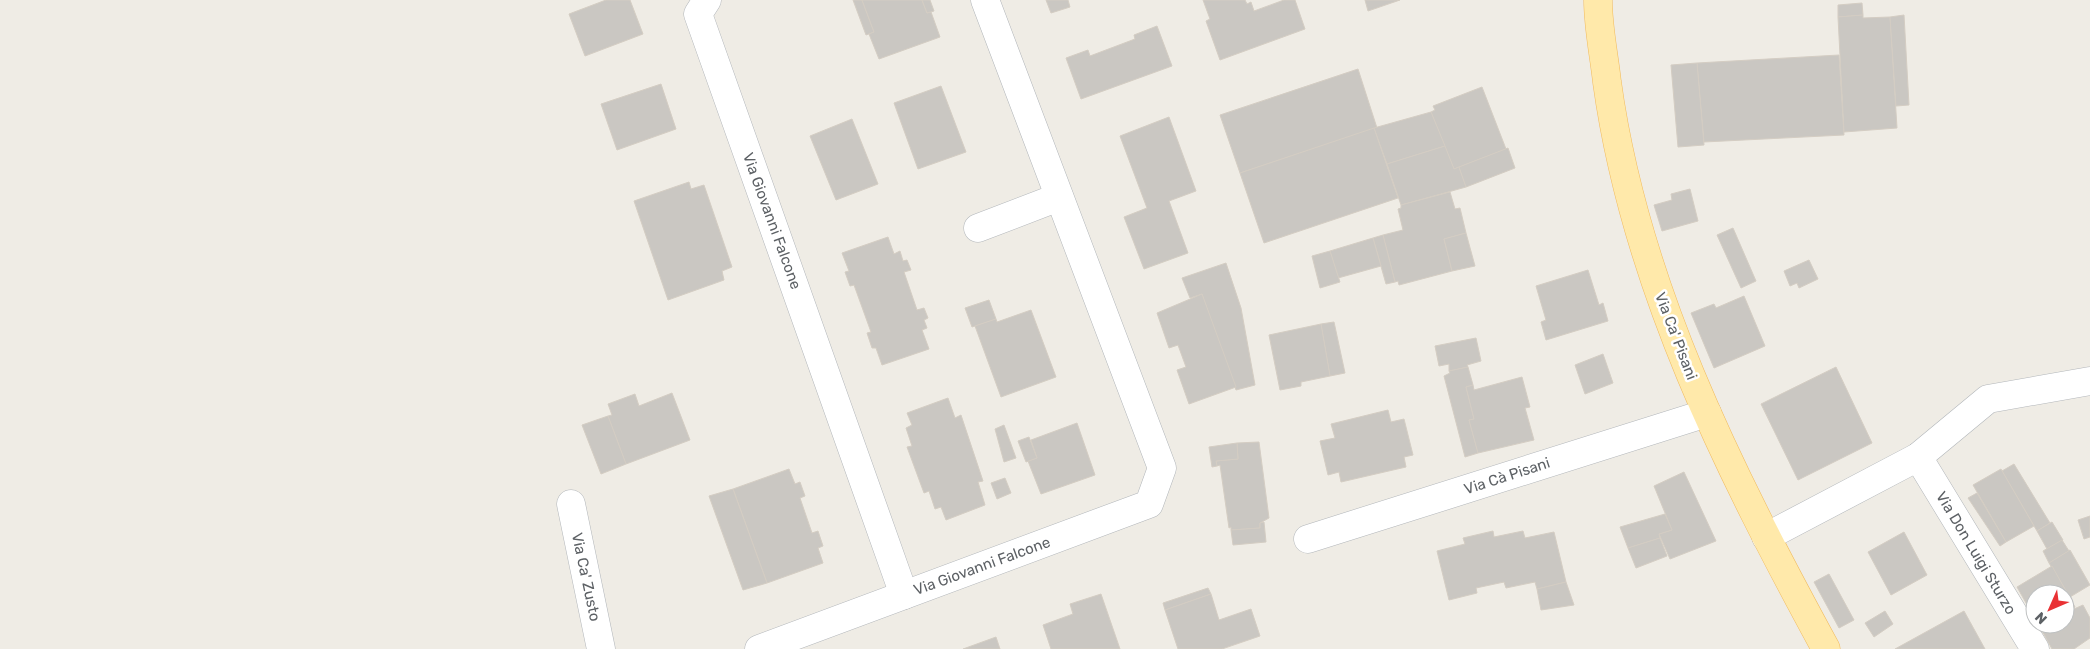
<svg xmlns="http://www.w3.org/2000/svg" width="2090" height="649" font-family="Rubik,sans-serif">
<rect width="100%" height="100%" fill="#efece5"/>
<g fill="#cac7c2" stroke="#d4cdc3">
<polygon points="606,0 630,0 643,34 585,56 569,14"/>
<polygon points="853,0 862,0 874,32 866,35"/>
<polygon points="862,0 922,0 927,13 931,12 940,37 879,59 869,34 874,32"/>
<polygon points="922,0 930,0 934,11 927,13"/>
<polygon points="1046,0 1068,0 1070,7 1051,13"/>
<polygon points="1203,0 1245,0 1247,4 1251,2 1254,11 1284,0 1295,0 1305,29 1220,60 1206,21 1210,19"/>
<polygon points="1365,0 1400,0 1368,11"/>
<polygon points="1862,3 1863,15 1838,17 1838,5"/>
<polygon points="1863,15 1863,18 1890,17 1897,128 1844,132 1838,17"/>
<polygon points="1904,15 1909,105 1896,106 1890,17"/>
<polygon points="1157,26 1172,66 1081,99 1066,58 1088,50 1090,56 1135,39 1134,35"/>
<polygon points="1839,55 1844,135 1704,142 1697,63"/>
<polygon points="1697,63 1704,145 1678,147 1671,65"/>
<polygon points="1358,69 1377,128 1240,173 1220,115"/>
<polygon points="661,84 676,129 617,150 601,104"/>
<polygon points="941,86 966,152 918,169 894,103"/>
<polygon points="1482,87 1506,149 1454,169 1431,112 1435,110 1433,106"/>
<polygon points="1431,112 1445,146 1387,164 1374,128"/>
<polygon points="1169,117 1196,191 1169,201 1188,253 1144,269 1124,217 1147,208 1120,136"/>
<polygon points="852,119 878,184 836,200 810,136"/>
<polygon points="1374,128 1398,198 1264,243 1240,173"/>
<polygon points="1445,146 1454,169 1459,167 1466,187 1401,205 1387,164"/>
<polygon points="1508,148 1515,168 1466,187 1459,167"/>
<polygon points="689,182 691,189 704,185 732,267 722,271 724,280 668,300 634,201"/>
<polygon points="1690,189 1698,221 1662,231 1654,205 1672,200 1671,194"/>
<polygon points="1450,192 1455,209 1460,208 1466,233 1444,239 1452,271 1399,285 1398,281 1395,282 1383,235 1403,230 1398,209 1401,208 1401,205"/>
<polygon points="1733,228 1756,281 1741,288 1717,235"/>
<polygon points="1466,233 1475,266 1452,271 1444,239"/>
<polygon points="1383,235 1395,282 1386,284 1373,238"/>
<polygon points="888,237 894,254 900,251 903,261 907,260 911,270 904,272 917,310 924,308 928,318 924,320 927,328 922,330 929,349 882,365 876,348 872,348 867,333 871,332 854,285 850,286 845,272 849,271 842,253"/>
<polygon points="1373,238 1381,266 1338,278 1330,251"/>
<polygon points="1330,251 1340,282 1320,288 1312,256"/>
<polygon points="1809,260 1818,279 1799,288 1797,283 1790,286 1784,271"/>
<polygon points="1226,263 1241,308 1255,385 1236,390 1202,294 1190,298 1182,278"/>
<polygon points="1588,270 1599,305 1603,303 1608,321 1546,340 1541,322 1546,320 1536,286"/>
<polygon points="1202,294 1236,387 1189,404 1177,370 1186,367 1178,345 1169,348 1157,313"/>
<polygon points="1744,296 1765,346 1714,368 1691,313 1714,304 1716,308"/>
<polygon points="989,300 996,319 972,327 965,308"/>
<polygon points="1031,310 1056,377 1001,397 975,326 996,319 997,322"/>
<polygon points="1334,322 1345,373 1330,376 1321,324"/>
<polygon points="1321,324 1330,376 1301,382 1301,386 1280,390 1269,335"/>
<polygon points="1476,338 1481,361 1467,365 1468,367 1449,371 1449,364 1439,366 1435,346"/>
<polygon points="1603,354 1613,383 1585,394 1575,365"/>
<polygon points="1468,367 1473,385 1466,387 1474,419 1469,420 1478,453 1465,457 1444,376 1450,373 1449,371"/>
<polygon points="1836,367 1872,443 1798,480 1761,404"/>
<polygon points="1522,377 1530,407 1525,408 1534,440 1478,453 1469,420 1474,419 1466,387 1473,385 1474,390"/>
<polygon points="672,393 690,440 626,464 608,416 612,415 608,404 635,394 639,406"/>
<polygon points="948,398 955,418 961,415 983,481 978,482 985,505 946,520 941,507 935,509 929,491 924,493 907,447 912,446 906,428 912,425 907,413"/>
<polygon points="1388,410 1391,422 1404,419 1413,455 1404,457 1406,467 1341,482 1339,472 1328,475 1320,441 1335,438 1331,424"/>
<polygon points="608,416 626,464 601,474 582,425"/>
<polygon points="1077,423 1095,475 1041,494 1028,461 1037,458 1031,440"/>
<polygon points="1004,425 1016,458 1004,462 995,429"/>
<polygon points="1029,437 1037,458 1026,462 1018,441"/>
<polygon points="1259,442 1269,518 1260,523 1260,528 1231,530 1231,527 1229,528 1220,465 1217,466 1216,461 1238,459 1237,443"/>
<polygon points="1237,443 1238,459 1216,461 1217,466 1212,467 1209,447"/>
<polygon points="2014,464 2050,523 2037,531 2002,471"/>
<polygon points="789,469 795,484 800,482 805,496 800,498 812,533 818,531 823,546 818,548 823,563 767,583 733,489"/>
<polygon points="2001,469 2034,526 2006,542 1973,485"/>
<polygon points="1684,472 1716,541 1670,559 1659,534 1672,530 1654,486"/>
<polygon points="1005,478 1011,493 997,499 991,483"/>
<polygon points="733,489 767,583 743,590 709,496"/>
<polygon points="1977,493 2006,542 2000,546 1968,498"/>
<polygon points="1665,514 1672,530 1659,534 1660,538 1628,548 1620,527"/>
<polygon points="2090,516 2090,537 2084,539 2078,520"/>
<polygon points="1264,522 1266,542 1233,545 1231,530 1260,528 1260,523"/>
<polygon points="2052,522 2063,540 2047,549 2037,531"/>
<polygon points="1493,531 1494,537 1523,531 1525,538 1554,532 1566,582 1537,589 1535,582 1506,588 1504,582 1476,588 1477,593 1449,600 1437,551 1465,544 1463,538"/>
<polygon points="1904,532 1927,575 1891,595 1868,552"/>
<polygon points="1660,538 1667,556 1636,568 1628,548"/>
<polygon points="2062,540 2069,551 2049,563 2043,551"/>
<polygon points="2070,550 2090,585 2070,597 2049,563"/>
<polygon points="2052,566 2075,607 2065,613 2065,594 2035,594 2035,619 2017,587"/>
<polygon points="1829,574 1854,620 1839,628 1814,582"/>
<polygon points="1566,582 1574,605 1541,610 1537,589"/>
<polygon points="1208,588 1211,594 1165,610 1163,603"/>
<polygon points="1101,594 1120,649 1051,649 1043,625 1073,614 1070,604"/>
<polygon points="1211,594 1219,620 1251,609 1260,636 1222,649 1178,649 1165,610"/>
<polygon points="2083,605 2090,618 2090,638 2074,649 2052,649 2040,627 2045,624 2065,624 2065,613"/>
<polygon points="1885,611 1893,624 1874,637 1865,623"/>
<polygon points="1964,611 1985,649 1895,649"/>
<polygon points="996,637 1000,649 963,649"/>
</g>
<g fill="none" stroke-linecap="round" stroke-linejoin="round">
<defs>
<g id="minor">
<polyline points="707,0 698,14 904,595"/>
<polyline points="978,228 1059,197"/>
<polyline points="1918,457 2035,649"/>
<polyline points="571,504 601,649"/>
<polyline points="1766,537 1918,457 1988,399 2090,381"/>
<polyline points="1308,539 1707,413"/>
<polyline points="759,649 1149,504 1162,468 985,0"/>
</g>
<path id="major" d="M1598,0c0,27 6,55 9,82 28,203 122,389 219,567"/>
</defs>
<use href="#minor" stroke="#b2b6ba" stroke-width="29"/>
<use href="#major" stroke="#f1ba5c" stroke-width="29"/>
<use href="#minor" stroke="#fff" stroke-width="28"/>
<use href="#major" stroke="#ffe9aa" stroke-width="28"/>
</g>
<g text-anchor="middle" stroke-width="5" stroke-linejoin="round" paint-order="stroke">
<g font-size="15" fill="#5d6165" stroke="#fff">
<text transform="translate(772 221) rotate(70)" y="5">Via Giovanni Falcone</text>
<text transform="translate(1676 336) rotate(69)" y="5">Via Ca' Pisani</text>
<text transform="translate(1507 476) rotate(-18)" y="5">Via Cà Pisani</text>
<text transform="translate(1976 553) rotate(59)" y="5">Via Don Luigi Sturzo</text>
<text transform="translate(982 566) rotate(-20)" y="5">Via Giovanni Falcone</text>
<text transform="translate(586 577) rotate(78)" y="5">Via Ca' Zusto</text>
</g>
</g>
<g transform="translate(2050 609) rotate(225)"><circle r="24" fill="#ffffff" stroke="#bec0c1"/>
<path d="M0-4L9 19L0 12L-9 19Z" fill="#e93134"/>
<text y="-8" font-size="14" font-weight="bold" text-anchor="middle" fill="#5d6165">N</text>
</g>
</svg>
